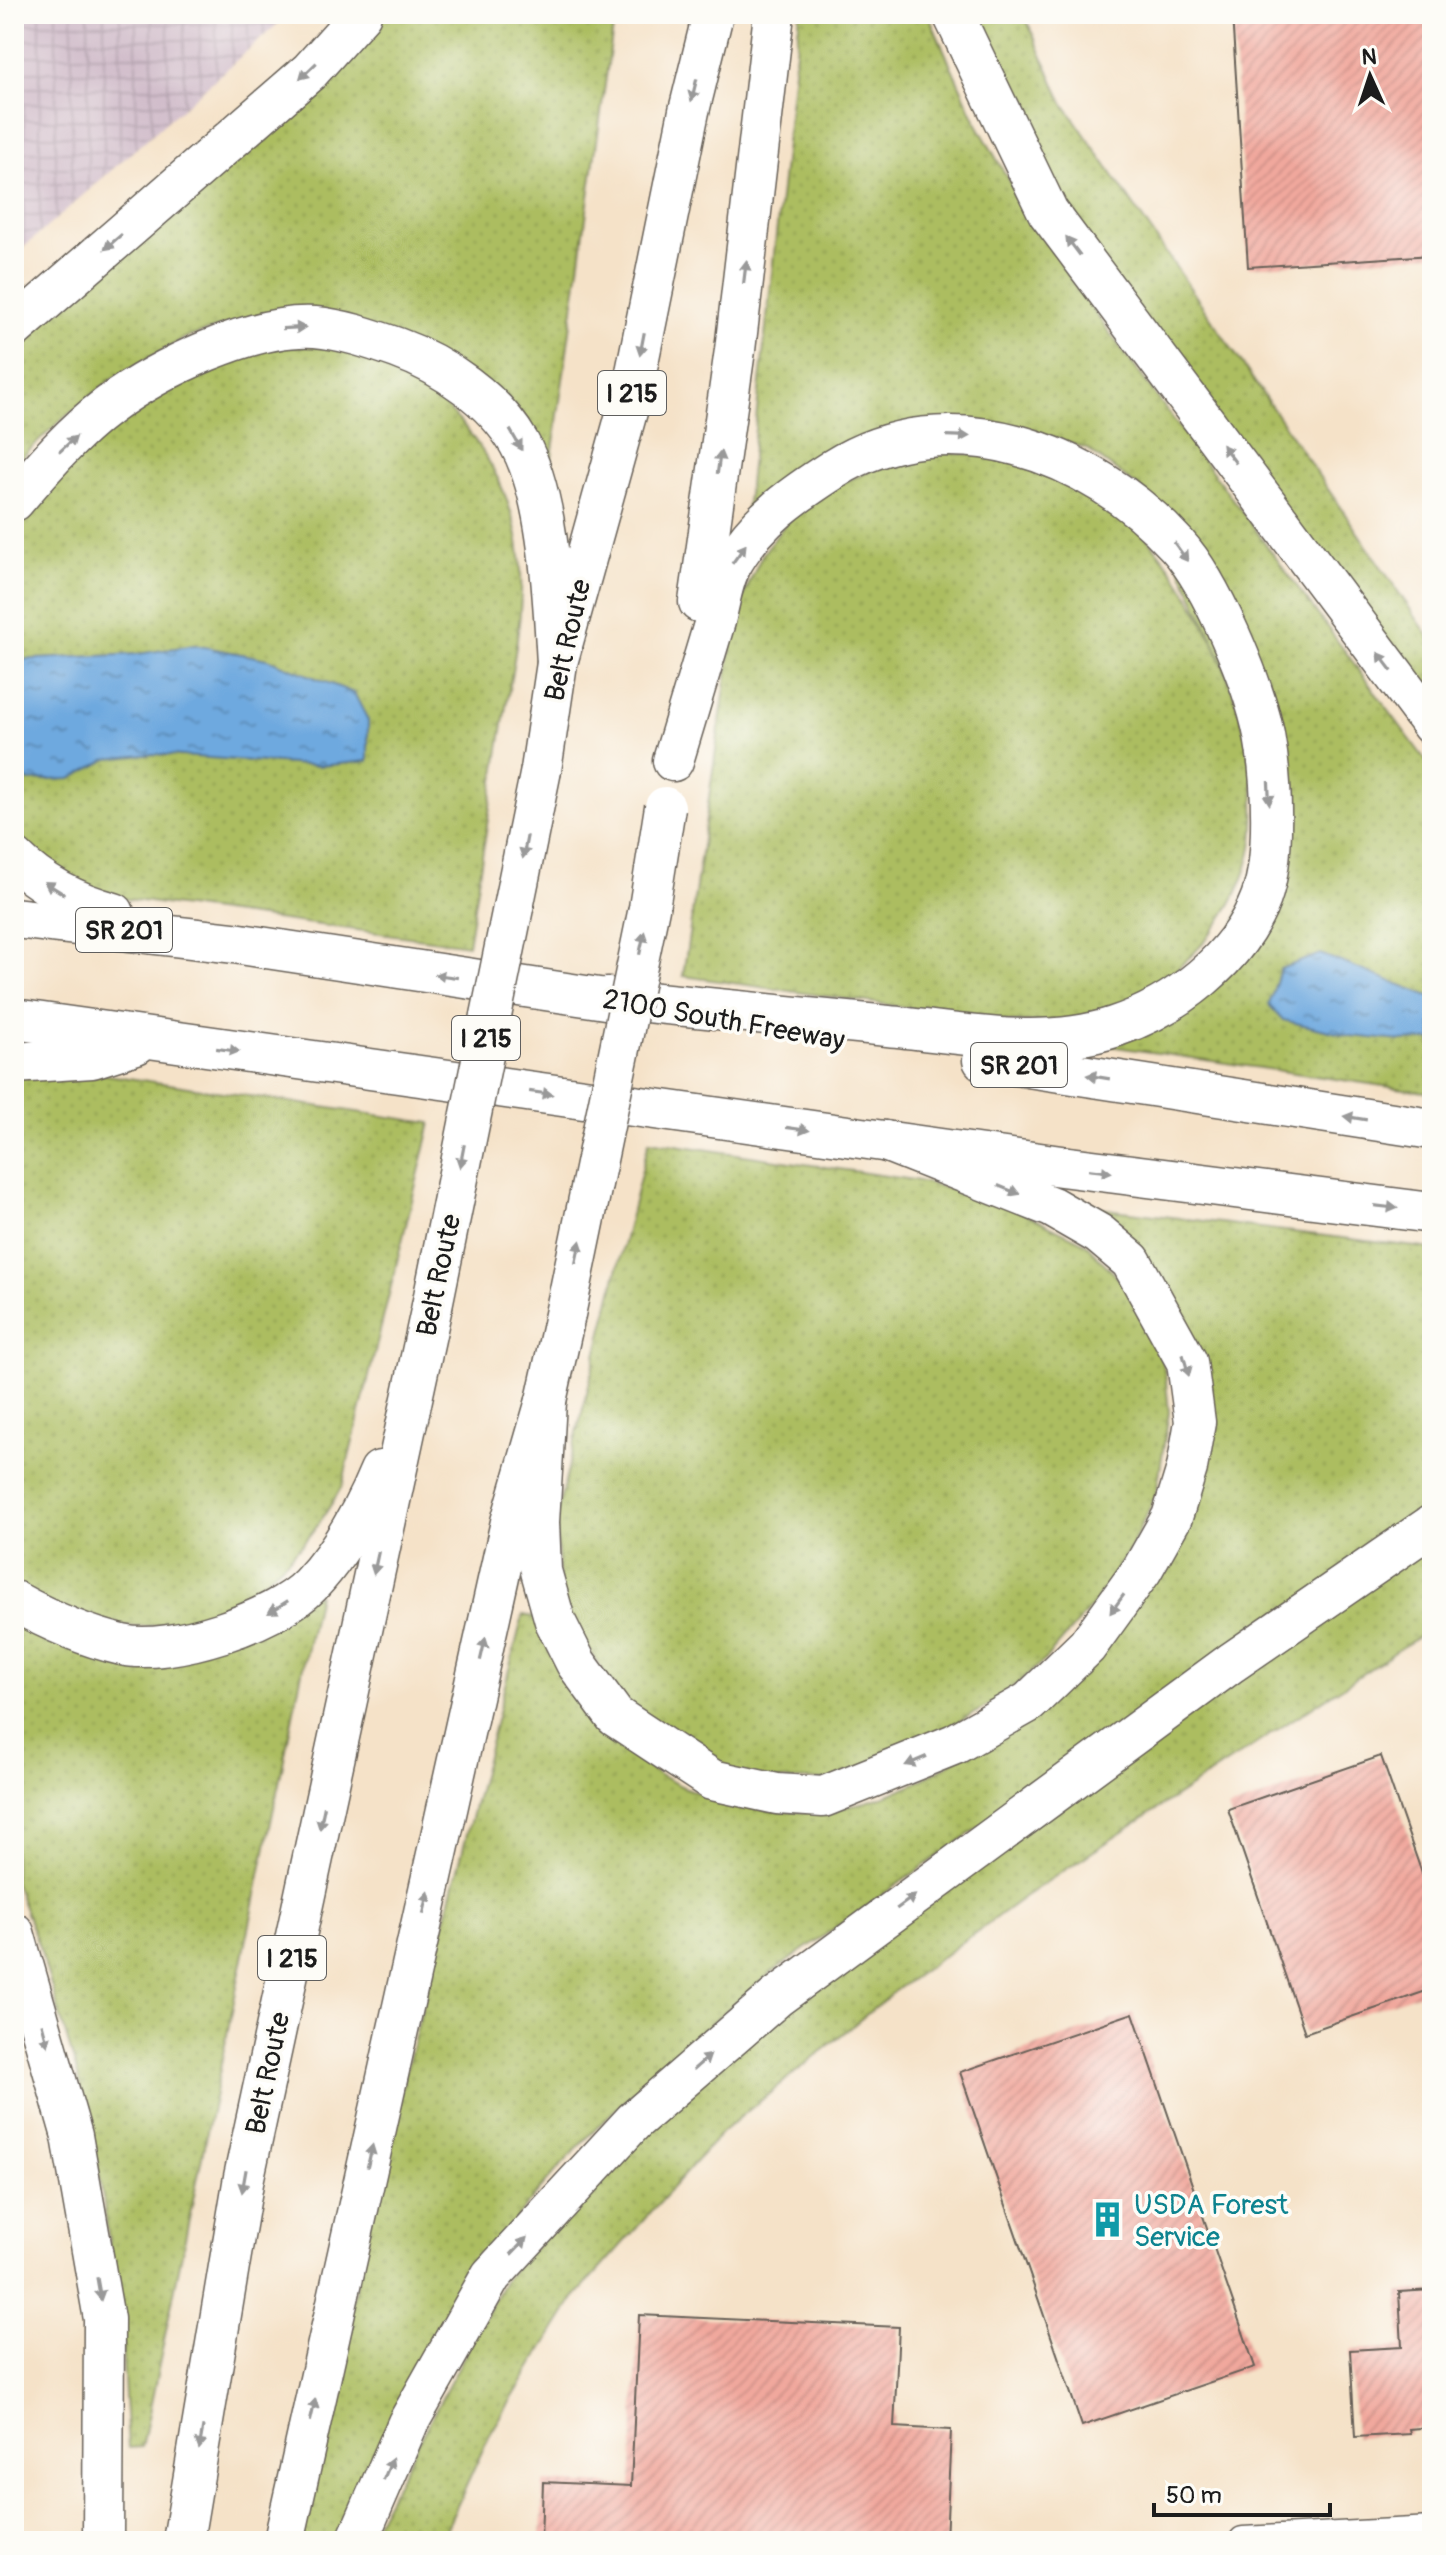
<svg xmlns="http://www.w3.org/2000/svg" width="1446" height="2555" font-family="Pangolin,sans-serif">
<defs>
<pattern id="industrial-grid" width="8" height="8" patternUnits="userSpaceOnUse" patternTransform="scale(2)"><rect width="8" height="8" fill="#d1bdcb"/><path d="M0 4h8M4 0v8" fill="none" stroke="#b3a2ae"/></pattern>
<pattern id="grass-dots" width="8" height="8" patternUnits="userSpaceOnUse" patternTransform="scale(2)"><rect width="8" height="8" fill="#acbd60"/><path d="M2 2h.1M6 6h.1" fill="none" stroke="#93a253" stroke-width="1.8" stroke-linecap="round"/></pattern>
<pattern id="water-ripples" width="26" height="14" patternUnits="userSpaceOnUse" patternTransform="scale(2)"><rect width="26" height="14" fill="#6ea9df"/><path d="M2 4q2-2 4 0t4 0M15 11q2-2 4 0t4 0" fill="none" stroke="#5a89b4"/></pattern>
<pattern id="building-hatch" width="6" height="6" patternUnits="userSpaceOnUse" patternTransform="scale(2)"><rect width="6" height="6" fill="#f1a89d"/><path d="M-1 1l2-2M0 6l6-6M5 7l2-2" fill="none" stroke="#ce9087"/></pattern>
</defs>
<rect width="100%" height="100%" fill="#fdfcf7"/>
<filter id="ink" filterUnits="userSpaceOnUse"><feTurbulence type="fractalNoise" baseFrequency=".0125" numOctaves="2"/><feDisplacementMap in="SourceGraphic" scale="16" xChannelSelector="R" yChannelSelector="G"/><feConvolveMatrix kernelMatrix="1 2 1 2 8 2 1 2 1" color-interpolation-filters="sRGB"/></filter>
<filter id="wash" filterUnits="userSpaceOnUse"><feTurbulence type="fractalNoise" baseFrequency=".006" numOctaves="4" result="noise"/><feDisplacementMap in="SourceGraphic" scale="32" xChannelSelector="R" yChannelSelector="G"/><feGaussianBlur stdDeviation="1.8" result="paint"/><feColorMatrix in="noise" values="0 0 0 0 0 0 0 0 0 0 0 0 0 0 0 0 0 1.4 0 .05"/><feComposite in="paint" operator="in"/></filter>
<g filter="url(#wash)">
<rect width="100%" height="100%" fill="#f5e2c8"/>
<polygon fill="url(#industrial-grid)" points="14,14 289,14 14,256"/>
<g fill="url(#grass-dots)" stroke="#646c3e" stroke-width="2">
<polygon points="368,14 615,14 550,471 431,359 226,325 185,338 113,378 62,419 14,465 14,332"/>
<polygon points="800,14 928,14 977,124 1018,197 1075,286 1432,769 1432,1093 1095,1044 1219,968 1282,791 1146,493 1087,449 1025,428 977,421 746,512"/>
<polygon points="958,14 1024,14 1062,101 1432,641 1432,717 1067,224"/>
<path d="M250,347c25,0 53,-3 78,1 94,14 168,92 188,183 14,62 -3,132 -13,193 -12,74 -23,147 -35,221l-371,-50 -83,-46v-343l89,-87z"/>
<path d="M919,451c23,2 117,6 131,13 19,11 91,65 103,81 60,73 106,188 101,283 -2,53 -37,107 -76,140 -18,15 -40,32 -62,41 -75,28 -165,5 -241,-6 -64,-9 -128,-18 -192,-27l53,-364 26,-57 25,-33 35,-31z"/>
<path d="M81,1071l350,52 -89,363c-51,93 -135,155 -246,137 -27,-4 -56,-19 -82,-27v-519z"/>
<polygon points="649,1141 914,1180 997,1200 1085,1243 1127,1287 1151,1328 1165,1372 1169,1412 1156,1495 1130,1549 1094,1604 1044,1661 994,1703 844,1780 739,1780 644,1732 561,1608 556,1518"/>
<path d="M1089,1207l343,42v261l-661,463c-117,95 -234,199 -314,330 -42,68 -75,144 -112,216l-8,22h-36l78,-364 144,-562 15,3c7,17 12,35 20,51 52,106 184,164 297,136 76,-19 132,-65 189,-115 15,-13 33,-25 46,-40 14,-16 22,-46 31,-66 27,-58 53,-117 80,-176z"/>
<polygon points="1432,1541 1432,1625 1424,1633 1024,1897 894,1992 722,2132 574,2298 489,2436 441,2541 366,2541 505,2279 759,2015"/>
<polygon points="318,1594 142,2447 128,2448 121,2327 101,2184 80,2082 41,1952 14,1881 14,1625 54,1641 89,1648"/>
</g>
<g fill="url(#water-ripples)" stroke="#45627e" stroke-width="2">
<polygon points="194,645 268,659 354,693 368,720 368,761 320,766 154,754 108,759 71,779 28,781 14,762 14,660 138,654"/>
<polygon points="1320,954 1432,997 1432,1040 1401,1041 1350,1036 1283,1020 1269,1005 1280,969"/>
</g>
<g id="blocks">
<g fill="url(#building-hatch)">
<polygon points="1232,14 1432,14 1432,255 1248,267"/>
<polygon points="1381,1756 1432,1902 1432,1989 1305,2033 1228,1809"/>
<polygon points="1133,2013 1255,2367 1082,2426 960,2072"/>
<polygon points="1432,2290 1432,2427 1409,2429 1410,2434 1355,2437 1350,2350 1402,2347 1399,2292"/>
<polygon points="639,2315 899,2327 894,2427 951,2430 946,2541 541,2541 543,2482 631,2486"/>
</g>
</g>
</g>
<g filter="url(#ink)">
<use href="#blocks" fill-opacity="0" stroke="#686158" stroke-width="2"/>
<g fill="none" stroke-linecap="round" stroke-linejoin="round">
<defs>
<polyline id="minor" points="1243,2541 1432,2531"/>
<g id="highway">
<polyline points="953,14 1048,212 1432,725"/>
<polyline points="14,328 310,71 361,14"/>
<path d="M14,501c28,-33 59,-69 94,-95 50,-37 144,-83 207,-79 27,2 56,12 82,21 47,17 97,51 122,95 31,55 34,157 38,220"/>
<polyline points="699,602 735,350 774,14"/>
<polyline points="541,770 557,663 631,397 689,111 713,14"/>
<path d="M14,858c28,28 62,45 100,55"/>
<polyline points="14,918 234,943 632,1003"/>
<path d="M607,998c94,9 187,19 281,28 74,7 154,25 226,1 61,-20 124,-68 147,-129 15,-41 11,-120 3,-163 -10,-51 -52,-152 -87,-190 -84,-93 -229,-148 -343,-76 -39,25 -76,50 -100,91 -11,17 -14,41 -19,61 -14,46 -28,93 -42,140"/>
<polyline points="14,1019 1061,1166 1432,1213"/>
<polyline points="983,1060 1432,1129"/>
<polyline points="14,1063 92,1058 136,1044"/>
<polyline points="546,1401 539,1522 541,1571 555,1621 576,1663 615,1716 712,1780 777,1794 823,1797 955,1744 1029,1702 1087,1646 1142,1570 1172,1517 1187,1468 1195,1422 1187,1362 1131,1261 1099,1234 1052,1207 885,1141"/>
<path d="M14,1601c34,19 69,35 108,44 48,11 154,-24 188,-60 31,-33 53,-73 70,-114"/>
<polyline points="14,1933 72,2136 104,2319 103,2541"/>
<polyline points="183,2541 244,2177 432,1306"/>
<polyline points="284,2541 511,1522 546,1401 562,1329"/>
<polyline points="357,2541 408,2423 491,2276 634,2121 777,1997 1231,1663 1432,1525"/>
</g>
</defs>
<use href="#minor" stroke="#686158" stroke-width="31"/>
<use href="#highway" stroke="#686158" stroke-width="43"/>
<use href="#minor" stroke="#fff" stroke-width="28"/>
<use href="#highway" stroke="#fff" stroke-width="40"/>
<defs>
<g id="highway-bridge">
<polyline points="432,1306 541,770"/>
<polyline points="562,1329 649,908 665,807"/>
</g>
</defs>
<use href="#highway-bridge" stroke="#686158" stroke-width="43" stroke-linecap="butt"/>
<use href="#highway-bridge" stroke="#fff" stroke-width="40"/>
</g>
<defs><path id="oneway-solid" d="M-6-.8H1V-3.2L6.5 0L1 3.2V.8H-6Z" transform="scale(2)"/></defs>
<g fill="#999">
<use href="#oneway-solid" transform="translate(308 71) rotate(136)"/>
<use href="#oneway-solid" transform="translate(694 90) rotate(104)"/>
<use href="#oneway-solid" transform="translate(113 242) rotate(139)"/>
<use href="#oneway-solid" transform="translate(1073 246) rotate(-127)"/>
<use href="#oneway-solid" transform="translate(745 272) rotate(-83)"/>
<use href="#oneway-solid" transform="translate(294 328) rotate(-3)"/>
<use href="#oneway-solid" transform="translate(642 344) rotate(101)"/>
<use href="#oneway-solid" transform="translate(958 436) rotate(2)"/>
<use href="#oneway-solid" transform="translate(516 440) rotate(60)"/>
<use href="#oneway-solid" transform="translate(68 444) rotate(-43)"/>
<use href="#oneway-solid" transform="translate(1229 454) rotate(-127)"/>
<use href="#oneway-solid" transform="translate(719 462) rotate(-82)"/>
<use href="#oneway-solid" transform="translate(1181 552) rotate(54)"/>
<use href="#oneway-solid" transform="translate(739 554) rotate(-54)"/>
<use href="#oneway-solid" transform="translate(1385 662) rotate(-127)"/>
<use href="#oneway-solid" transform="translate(1269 793) rotate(87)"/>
<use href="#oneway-solid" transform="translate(525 847) rotate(101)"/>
<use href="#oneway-solid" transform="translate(54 888) rotate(-148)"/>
<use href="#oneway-solid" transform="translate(642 943) rotate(-78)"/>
<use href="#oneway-solid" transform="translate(446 976) rotate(-172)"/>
<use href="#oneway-solid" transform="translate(228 1050) rotate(8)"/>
<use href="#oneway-solid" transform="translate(1098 1077) rotate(-171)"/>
<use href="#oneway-solid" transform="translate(541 1093) rotate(8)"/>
<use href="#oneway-solid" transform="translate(1355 1118) rotate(-171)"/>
<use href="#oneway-solid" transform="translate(798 1129) rotate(8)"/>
<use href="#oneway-solid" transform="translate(462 1156) rotate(101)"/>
<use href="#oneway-solid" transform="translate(1100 1171) rotate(7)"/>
<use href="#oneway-solid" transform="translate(1009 1190) rotate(22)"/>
<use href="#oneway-solid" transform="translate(1386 1207) rotate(7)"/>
<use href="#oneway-solid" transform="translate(578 1252) rotate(-78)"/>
<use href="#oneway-solid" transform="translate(1186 1365) rotate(74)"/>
<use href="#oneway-solid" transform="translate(376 1563) rotate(102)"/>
<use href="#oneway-solid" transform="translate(1117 1604) rotate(126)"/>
<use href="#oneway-solid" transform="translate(278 1607) rotate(148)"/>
<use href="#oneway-solid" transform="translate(483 1649) rotate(-77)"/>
<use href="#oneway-solid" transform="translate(916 1761) rotate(157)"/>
<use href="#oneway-solid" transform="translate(322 1818) rotate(102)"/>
<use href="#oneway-solid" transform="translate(906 1902) rotate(-36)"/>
<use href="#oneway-solid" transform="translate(426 1903) rotate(-77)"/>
<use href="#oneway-solid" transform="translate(45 2035) rotate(75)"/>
<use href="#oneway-solid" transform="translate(702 2062) rotate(-41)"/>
<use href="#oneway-solid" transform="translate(370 2156) rotate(-77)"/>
<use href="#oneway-solid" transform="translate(244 2181) rotate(100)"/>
<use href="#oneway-solid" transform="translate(519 2246) rotate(-47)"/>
<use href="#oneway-solid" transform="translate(99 2289) rotate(80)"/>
<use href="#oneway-solid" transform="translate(313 2410) rotate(-77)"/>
<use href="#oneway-solid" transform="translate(201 2438) rotate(100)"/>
<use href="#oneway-solid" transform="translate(388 2469) rotate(-67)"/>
</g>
</g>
<defs>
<symbol id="building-bare" viewBox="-9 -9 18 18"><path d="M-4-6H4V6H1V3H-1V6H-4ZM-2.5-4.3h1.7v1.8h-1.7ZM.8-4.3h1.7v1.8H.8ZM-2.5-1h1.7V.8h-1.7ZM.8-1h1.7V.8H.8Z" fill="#0f9aa8" stroke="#fdfcf7" stroke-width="2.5" paint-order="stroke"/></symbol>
</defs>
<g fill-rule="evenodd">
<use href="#building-bare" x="1082" y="2194" width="51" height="51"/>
</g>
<g text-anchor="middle" stroke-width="7" stroke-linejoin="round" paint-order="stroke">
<g fill="#fdfcf7" stroke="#605f5e" stroke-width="2">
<rect x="598" y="371" width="68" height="44" rx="6"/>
<rect x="76" y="908" width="96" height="44" rx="6"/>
<rect x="452" y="1016" width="68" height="44" rx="6"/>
<rect x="971" y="1043" width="96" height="44" rx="6"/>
<rect x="258" y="1936" width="68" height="44" rx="6"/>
</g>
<g font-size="26" font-weight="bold" fill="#1c1c1c">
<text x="632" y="402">I 215</text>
<text x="124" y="939">SR 201</text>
<text x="486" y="1047">I 215</text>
<text x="1019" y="1074">SR 201</text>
<text x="292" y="1967">I 215</text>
</g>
<g font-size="28" fill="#1c1c1c" stroke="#fdfcf7">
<text transform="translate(567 640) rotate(-77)" y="10">Belt Route</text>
<text transform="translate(724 1019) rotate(10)" y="10">2100 South Freeway</text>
<text transform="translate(438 1275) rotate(-78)" y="10">Belt Route</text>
<text transform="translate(267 2073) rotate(-78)" y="10">Belt Route</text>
</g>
<g font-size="28" fill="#0d838f" stroke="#fdfcf7" text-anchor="start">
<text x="1134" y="2214">USDA Forest<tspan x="1134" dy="32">Service</tspan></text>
</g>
</g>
<rect width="1446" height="2555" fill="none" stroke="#fdfcf7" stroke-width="48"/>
<g transform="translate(1370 76) rotate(357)" stroke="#fdfcf7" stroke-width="6" paint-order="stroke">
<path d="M0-6L14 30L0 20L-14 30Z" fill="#1c1c1c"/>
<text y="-12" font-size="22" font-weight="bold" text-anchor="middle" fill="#1c1c1c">N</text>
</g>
<path d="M1154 2503v12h176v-12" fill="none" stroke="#1c1c1c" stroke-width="4"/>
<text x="1166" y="2503" font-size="24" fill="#1c1c1c" stroke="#fdfcf7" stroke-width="6" paint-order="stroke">50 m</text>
</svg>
